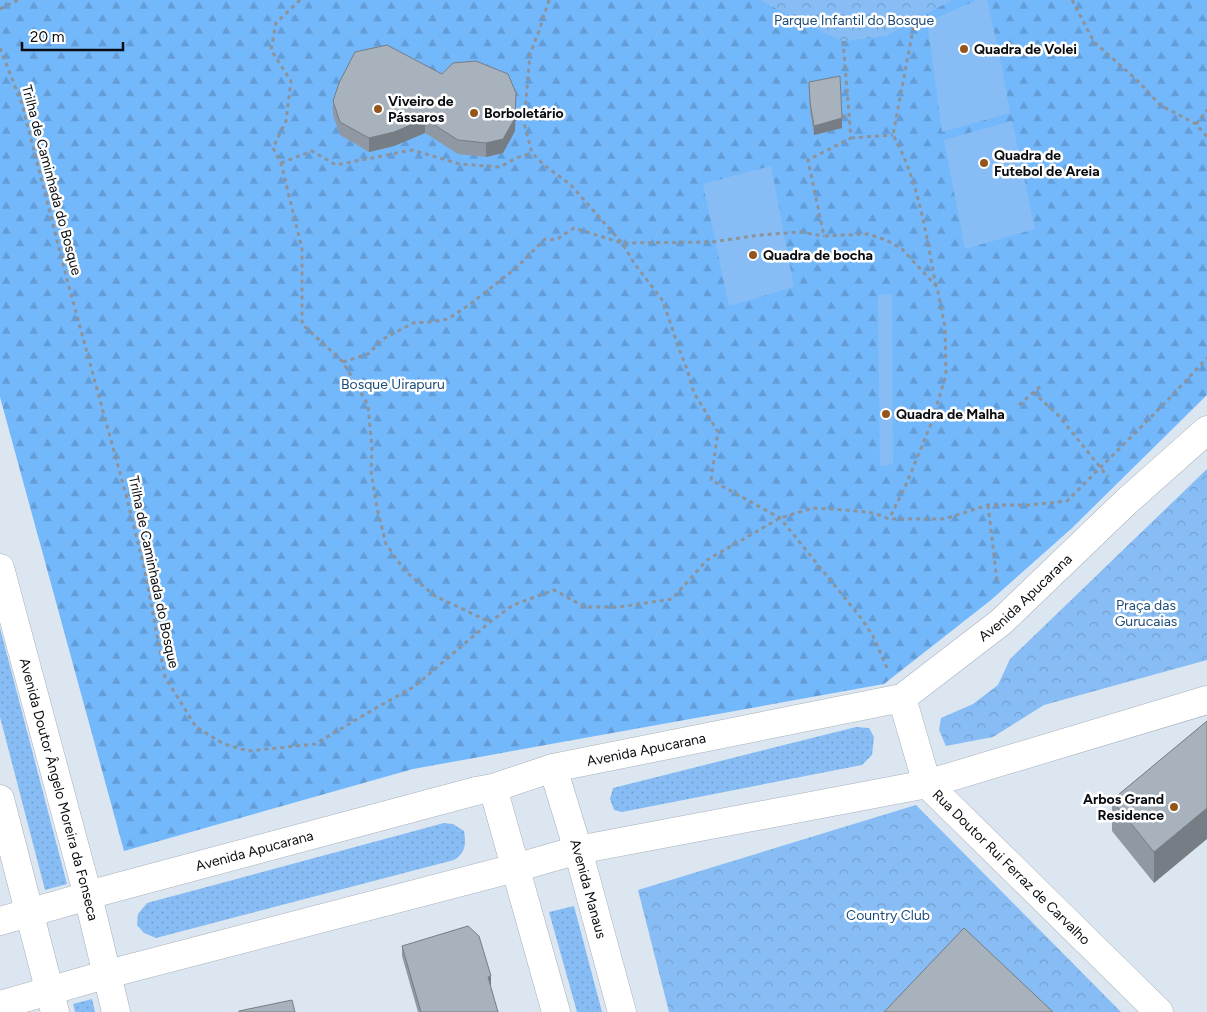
<svg xmlns="http://www.w3.org/2000/svg" width="1207" height="1012" font-family="Figtree,sans-serif">
<defs>
<pattern id="grass-dots" width="8" height="8" patternUnits="userSpaceOnUse" patternTransform="scale(1.25)"><rect width="8" height="8" fill="#87bdf4"/><path d="M2 2h.1M6 6h.1" fill="none" stroke="#73a1d0" stroke-width="1.8" stroke-linecap="round"/></pattern>
<pattern id="forest-firs" width="22" height="20" patternUnits="userSpaceOnUse" patternTransform="scale(1.25)"><rect width="22" height="20" fill="#74b8fc"/><path d="M5 1l3.5 6h-7zM16 11l3.5 6h-7z" fill="#639dd7"/></pattern>
<pattern id="park-crowns" width="20" height="18" patternUnits="userSpaceOnUse" patternTransform="scale(1.25)"><rect width="20" height="18" fill="#87bdf4"/><path d="M2 6a3 3 0 1 1 6 0M12 15a3 3 0 1 1 6 0" fill="none" stroke="#73a1d0"/></pattern>
</defs>
<rect width="100%" height="100%" fill="#dce6f1"/>
<g fill="url(#grass-dots)">
<polygon points="0,628 67,884 45,890 0,717"/>
<polygon points="856,727 869,728 874,737 872,755 862,765 622,812 614,810 610,799 613,788"/>
<path d="M444,823l9,1 11,7c2,13 2,21 -10,29l-298,78 -12,-5 -7,-8 1,-11 9,-11z"/>
<polygon points="574,906 602,1012 577,1012 549,912"/>
<polygon points="92,999 95,1012 75,1012 73,1004"/>
</g>
<polygon fill="url(#forest-firs)" points="0,0 1207,0 1207,395 1071,529 991,600 884,684 413,769 124,851 0,397"/>
<g fill="url(#park-crowns)">
<polygon points="762,0 953,0 915,19 887,36 843,41 831,36 763,2"/>
<polygon points="1207,469 1207,660 1044,705 993,737 946,746 939,730 941,718 973,704 998,685 1010,659"/>
<polygon points="916,805 1121,1012 669,1012 638,890"/>
</g>
<g fill="#87bdf4">
<polygon points="977,0 987,0 1002,67 1010,113 942,132 927,22"/>
<polygon points="1012,121 1035,229 965,249 944,140"/>
<polygon points="771,166 794,287 729,306 703,184"/>
<polygon points="892,294 893,464 880,466 878,295"/>
</g>
<g fill="none" stroke-linecap="round" stroke-linejoin="round">
<defs>
<g id="minor">
<path id="s1" d="M902,698l25,86 232,228"/>
</g>
<g id="tertiary">
<path id="s2" d="M0,568l88,328 28,116"/>
<path id="s3" d="M553,768l25,82 44,162"/>
<polyline points="493,788 556,1012"/>
<polyline points="0,799 55,1012"/>
<path id="s4" d="M0,921l88,-25 11,-4 377,-101 17,-3 60,-20 349,-70 99,-76 125,-120 81,-72"/>
<polyline points="0,1005 108,974 515,868 578,850 927,784 1207,700"/>
</g>
</defs>
<use href="#minor" stroke="#a6b0bb" stroke-width="29"/>
<use href="#tertiary" stroke="#a6b0bb" stroke-width="29"/>
<g stroke="#8c939b" stroke-width="3" stroke-dasharray="4 4" stroke-linecap="butt">
<polyline points="300,0 276,23 271,50 291,81 286,121 273,148 281,163 302,249 302,324 343,362 368,405 372,448 371,471 377,508 386,544 405,571 435,596 490,622"/>
<polyline points="549,0 539,31 530,54 524,123 532,153 544,165 571,185 622,243 634,263 663,301 679,349 687,369 694,393 718,432 711,480 780,518 861,618 873,636 888,670"/>
<polyline points="1072,0 1094,42 1138,81 1160,105 1196,124 1207,137"/>
<polyline points="0,9 18,0"/>
<path d="M915,19l-22,116c26,46 33,100 43,151"/>
<polyline points="843,41 851,138 808,160 824,236 868,234 886,240 902,249 937,287 945,327 946,375 931,424 905,487 889,519"/>
<polyline points="0,48 22,104 68,283 126,495 145,572 165,677 196,727 224,744 248,751 315,744 376,708 415,686 490,622 513,605 554,590 585,607 620,607 672,599 707,560 780,518 813,508 847,510 874,513 889,519 944,519 988,505 1029,505 1067,501 1165,403 1207,358"/>
<polyline points="842,116 850,118"/>
<polyline points="1196,124 1207,110"/>
<polyline points="851,138 893,135"/>
<polyline points="281,163 312,151 336,165 412,150 460,164 500,167 516,158 532,153"/>
<polyline points="343,362 368,354 383,339 413,323 430,322 448,319 469,305 516,268 545,239 556,240 574,228 622,243 712,242 760,235 799,232 824,236"/>
<polyline points="1033,392 1059,416 1108,477"/>
<polyline points="1019,405 1042,385"/>
<polyline points="988,505 997,581"/>
</g>
<use href="#minor" stroke="#fff" stroke-width="28"/>
<use href="#tertiary" stroke="#fff" stroke-width="28"/>
</g>
<g fill="#9099a3">
<polygon points="442,74 516,107 515,131 503,153 486,157 458,154 425,133 394,146 369,152 340,135 333,115 333,101"/>
<polygon points="809,82 842,128 814,135 810,111"/>
<polygon points="1207,721 1154,883 1112,831 1112,800"/>
<polygon points="402,946 491,985 490,985 498,1012 418,1012 402,956"/>
</g>
<g fill="#767d84">
<polygon points="516,93 515,131 503,153 486,157 486,143"/>
<polygon points="842,118 842,128 814,135 814,126"/>
<polygon points="425,119 425,133 394,146 369,152 369,138"/>
<polygon points="1207,808 1207,839 1154,883 1154,852"/>
<polygon points="491,976 491,985 488,986 488,977"/>
</g>
<g fill="#a8b2bd" stroke="#767d84">
<polygon points="387,45 442,74 453,63 476,61 508,74 516,93 515,118 503,139 486,143 458,140 425,119 394,132 369,138 340,122 333,101 339,83 355,52"/>
<polygon points="840,76 842,118 814,126 810,102 809,82"/>
<polygon points="1207,721 1207,808 1154,852 1112,800"/>
<polygon points="468,926 479,936 491,976 488,977 498,1012 421,1012 402,946"/>
<polygon points="964,928 1053,1012 884,1012"/>
<polygon points="292,1000 295,1012 239,1012 239,1011"/>
</g>
<g fill="#94551c" stroke="#fff" stroke-width="2">
<circle cx="964" cy="49" r="5"/>
<circle cx="378" cy="109" r="5"/>
<circle cx="474" cy="113" r="5"/>
<circle cx="984" cy="163" r="5"/>
<circle cx="753" cy="255" r="5"/>
<circle cx="886" cy="414" r="5"/>
<circle cx="1174" cy="807" r="5"/>
</g>
<g text-anchor="middle" stroke-width="5" stroke-linejoin="round" paint-order="stroke">
<g font-size="14" fill="#1c4c78" stroke="#fff">
<text x="854" y="25">Parque Infantil do Bosque</text>
<text x="393" y="389">Bosque Uirapuru</text>
<text x="1146" y="610">Praça das<tspan x="1146" dy="16">Gurucaias</tspan></text>
<text x="888" y="920">Country Club</text>
</g>
<g font-size="14" font-weight="bold" fill="#090c10" stroke="#fff" text-anchor="start">
<text x="974" y="54">Quadra de Volei</text>
<text x="388" y="106">Viveiro de<tspan x="388" dy="16">Pássaros</tspan></text>
<text x="484" y="118">Borboletário</text>
<text x="994" y="160">Quadra de<tspan x="994" dy="16">Futebol de Areia</tspan></text>
<text x="763" y="260">Quadra de bocha</text>
<text x="896" y="419">Quadra de Malha</text>
<text x="1164" y="804" text-anchor="end">Arbos Grand<tspan x="1164" dy="16">Residence</tspan></text>
</g>
<g font-size="14" fill="#090c10" stroke="#fff">
<text transform="translate(52 180) rotate(75)" y="5">Trilha de Caminhada do Bosque</text>
<text transform="translate(154 572) rotate(78)" y="5">Trilha de Caminhada do Bosque</text>
<text dy="5" stroke="none"><textPath href="#s4" startOffset="1089">Avenida Apucarana</textPath></text>
<text dy="5" stroke="none"><textPath href="#s4" startOffset="669">Avenida Apucarana</textPath></text>
<text dy="5" stroke="none"><textPath href="#s2" startOffset="229">Avenida Doutor Ângelo Moreira da Fonseca</textPath></text>
<text dy="5" stroke="none"><textPath href="#s4" startOffset="264">Avenida Apucarana</textPath></text>
<text dy="5" stroke="none"><textPath href="#s1" startOffset="208">Rua Doutor Rui Ferraz de Carvalho</textPath></text>
<text dy="5" stroke="none"><textPath href="#s3" startOffset="126">Avenida Manaus</textPath></text>
</g>
</g>
<path d="M22 42v8h101v-8" fill="none" stroke="#090c10" stroke-width="2.5"/>
<text x="30" y="42" font-size="15" fill="#090c10" stroke="#ffffff" stroke-width="4" paint-order="stroke">20 m</text>
</svg>
